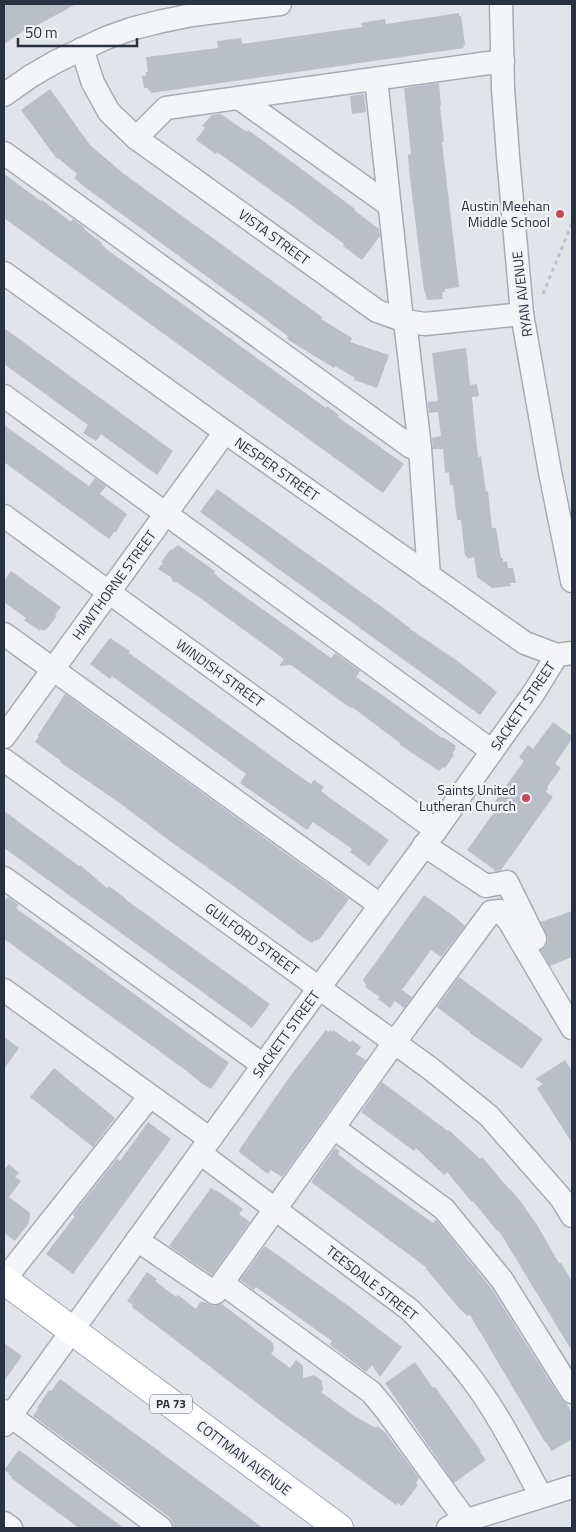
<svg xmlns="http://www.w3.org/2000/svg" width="576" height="1532" font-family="'Titillium Web',sans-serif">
<rect width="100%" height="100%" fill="#e1e5ea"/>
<g fill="#b9bec7">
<polygon points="4,4 76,4 27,31 26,29 4,44"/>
<polygon points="459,13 459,16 461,16 465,45 463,45 464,48 151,93 150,90 148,91 148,88 144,88 142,76 146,75 145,72 148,72 146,57 218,48 217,41 241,38 242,44 362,27 361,23 385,19 386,24"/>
<polygon points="439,83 441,106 440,106 444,142 442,142 459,287 445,289 445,292 442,292 443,299 427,300 425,291 424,291 409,170 408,155 411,154 404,88"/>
<polygon points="50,89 90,145 124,174 322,317 321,319 352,338 350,342 389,355 377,388 354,380 355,378 335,366 334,368 290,341 287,338 288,336 86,188 74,178 77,174 58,158 57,159 21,110"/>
<polygon points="364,94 366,112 352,114 350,96"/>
<polygon points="221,114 247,132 248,130 307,173 355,209 354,210 379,229 380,236 362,260 343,246 344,244 286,201 217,152 216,154 196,140 205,128 202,126 212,115"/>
<polygon points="4,174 41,201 42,200 71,222 73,219 85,228 84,229 102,243 101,244 109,251 326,408 327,406 339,415 338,417 404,464 383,493 4,218"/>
<polygon points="4,328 173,451 157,475 101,434 96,441 83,433 88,425 4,364"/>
<polygon points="466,348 470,385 477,384 479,396 472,397 473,408 478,457 481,456 486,492 488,491 492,528 496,528 501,558 503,558 503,562 507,561 508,568 513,568 516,583 510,583 511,586 492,588 477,577 474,557 467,559 467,556 465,556 461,520 457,520 453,485 450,485 449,472 445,473 443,449 433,449 432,438 441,436 438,412 429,413 428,402 438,401 432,353"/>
<polygon points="4,425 89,486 95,478 106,486 100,494 127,514 116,532 114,532 109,539 4,462"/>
<polygon points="217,489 382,607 410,628 410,629 459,662 497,692 480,715 200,512"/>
<polygon points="178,545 215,571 214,573 223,581 331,658 335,653 360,671 356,677 378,692 442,738 443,737 456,746 454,748 456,748 452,754 454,755 445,768 443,767 439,771 400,745 400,743 352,707 351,708 342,702 291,665 279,666 284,659 200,598 176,582 173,582 171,577 158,569 163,563 161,562 171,549 172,550"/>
<polygon points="11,571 61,607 55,615 57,616 46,630 45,629 44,631 41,629 40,631 24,620 26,618 4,602 4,581"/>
<polygon points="110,638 130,651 129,653 292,771 311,784 314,780 324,787 321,791 330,798 389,840 369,866 350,852 352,849 313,822 307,830 240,783 246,774 112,676 110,679 90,664"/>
<polygon points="65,694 349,899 319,940 318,939 316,941 314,940 312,943 304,938 235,887 174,844 121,804 60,762 61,761 35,742 39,736 38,735"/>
<polygon points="553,722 572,736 572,739 555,764 561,768 547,787 548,788 546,792 553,797 501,870 496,871 467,850 498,807 493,804 524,761 519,757 528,745 533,749"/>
<polygon points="4,811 79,866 80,865 107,888 109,886 125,898 125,899 270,1004 252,1028 4,848"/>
<polygon points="424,895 455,917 465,926 441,957 431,950 428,954 402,990 412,997 404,1008 395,1001 390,1008 378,999 380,997 365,987 366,985 363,980"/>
<polygon points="8,897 19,905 16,908 229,1063 211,1089 204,1085 184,1069 4,939 4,900 5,900"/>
<polygon points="572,911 572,957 550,966 541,950 546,946 548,939 541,922"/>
<polygon points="459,977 543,1039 522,1069 470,1033 470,1032 437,1007"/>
<polygon points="326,1030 328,1032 330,1030 332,1032 333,1030 350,1042 352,1040 361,1047 356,1054 366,1060 282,1177 271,1170 268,1174 239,1152 240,1149 288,1079"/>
<polygon points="4,1037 19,1048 4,1069"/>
<polygon points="565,1060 572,1071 572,1143 537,1088 543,1084 535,1079"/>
<polygon points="54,1068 115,1118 93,1147 30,1097"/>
<polygon points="382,1082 448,1131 449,1130 480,1159 482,1157 509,1189 510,1189 521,1202 537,1225 559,1263 561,1263 572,1281 572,1351 499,1231 498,1232 473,1201 472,1202 447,1172 444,1175 416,1148 414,1151 361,1112"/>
<polygon points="148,1122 171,1139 73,1274 46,1254 75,1216 73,1214 117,1159 120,1161"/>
<polygon points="335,1148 340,1151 338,1154 357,1169 433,1223 435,1220 438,1222 491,1288 561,1399 567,1404 572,1413 572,1439 552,1451 546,1442 545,1442 470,1315 467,1316 459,1308 426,1269 427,1268 311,1182"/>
<polygon points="9,1164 19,1173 15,1177 21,1181 9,1197 30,1213 29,1223 15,1241 4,1233 4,1168 5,1169"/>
<polygon points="211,1188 216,1191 216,1190 243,1209 239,1214 250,1222 212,1275 169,1246"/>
<polygon points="265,1246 350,1307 402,1347 380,1377 372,1365 366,1372 330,1345 332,1341 256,1287 254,1290 240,1280"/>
<polygon points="147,1272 157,1279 155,1281 176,1297 178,1295 196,1309 200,1302 204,1302 214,1306 222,1304 273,1343 274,1350 271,1354 290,1368 296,1360 303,1366 303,1378 314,1375 322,1381 323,1390 321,1392 354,1416 376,1428 377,1426 385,1432 419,1478 416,1483 418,1485 402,1506 398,1503 396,1505 278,1419 132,1307 133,1305 127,1301"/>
<polygon points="4,1343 22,1356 4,1381"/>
<polygon points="415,1362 433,1388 435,1387 481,1451 480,1452 486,1460 454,1483 385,1383"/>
<polygon points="60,1379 152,1446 263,1528 174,1528 173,1522 169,1517 33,1416 38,1409 37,1408 49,1390 51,1391"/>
<polygon points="19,1450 98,1509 124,1528 79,1528 11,1478 12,1477 8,1474 9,1473 4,1470"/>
</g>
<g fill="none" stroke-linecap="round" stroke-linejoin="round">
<defs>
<g id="minor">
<polyline points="501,4 503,88 508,156 522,314 550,472 572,581"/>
<polyline points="82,49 93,83 109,112 136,138 377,311 405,321 425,324 522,314"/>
<polyline points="376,79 402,320"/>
<polyline points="4,95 31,76 57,61 106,38 131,29 158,22 192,15 280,4"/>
<polyline points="239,98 389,205"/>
<polyline points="136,138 166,108 503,61"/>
<polyline points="4,153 411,447 420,448"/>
<polyline points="4,273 225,432 525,643 557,655"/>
<polyline points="405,321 420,448 429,576"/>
<polyline points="4,396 492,751"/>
<polyline points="4,516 436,830"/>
<polyline points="4,634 380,905"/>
<polyline points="4,737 225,432"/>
<polyline points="4,760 431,1069 489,1116 561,1198 572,1216"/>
<polyline points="424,845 486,886 507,882 535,939"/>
<polyline points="4,878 263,1065"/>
<polyline points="4,990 210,1139"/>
<polyline points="334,1128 444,1209 502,1280 572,1392"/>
<path d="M200,1153l210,157c25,25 49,50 69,79 24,33 42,71 62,107"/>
<polyline points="137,1240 215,1293 394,1043 491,912 500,911 509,921 572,1028"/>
<polyline points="4,1280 150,1096"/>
<polyline points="222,1283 371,1392 386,1410 466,1521"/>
<polyline points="4,1411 161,1528"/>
<polyline points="4,1425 319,988 436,830 535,691 557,655 572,653"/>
<polyline points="4,1523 11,1528"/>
<polyline points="448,1528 455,1524 572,1487"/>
</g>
<polyline id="major" points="4,1280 339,1528"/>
</defs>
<use href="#minor" stroke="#a6acb4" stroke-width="25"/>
<use href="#major" stroke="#a1a9b5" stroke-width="30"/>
<polyline stroke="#bfc2c8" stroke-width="3" stroke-dasharray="4 4" stroke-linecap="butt" points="543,294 572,223"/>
<use href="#minor" stroke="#f4f5f8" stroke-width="22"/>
<use href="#major" stroke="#fff" stroke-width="28"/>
</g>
<g fill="#cc495a" stroke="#f1f3f7" stroke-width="2">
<circle cx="560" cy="214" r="5"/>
<circle cx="526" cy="798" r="5"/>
</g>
<g text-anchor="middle" stroke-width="4.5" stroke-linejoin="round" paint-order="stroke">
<rect fill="#f1f3f7" stroke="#666c78" stroke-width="1" x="150" y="1394.5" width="42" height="19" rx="4"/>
<g font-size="12" font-weight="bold" fill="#2a3241">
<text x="171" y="1408">PA 73</text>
</g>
<g font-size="14" fill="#2a3241" stroke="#f1f3f7" text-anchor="end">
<text x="550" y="211">Austin Meehan<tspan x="550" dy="16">Middle School</tspan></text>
<text x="516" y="795">Saints United<tspan x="516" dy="16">Lutheran Church</tspan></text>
</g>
<g font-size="14" fill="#2a3241" stroke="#f1f3f7">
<text transform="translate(274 237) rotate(36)" y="5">VISTA STREET</text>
<text transform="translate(522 294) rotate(-97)" y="5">RYAN AVENUE</text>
<text transform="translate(277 469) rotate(35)" y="5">NESPER STREET</text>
<text transform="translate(114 585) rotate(-54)" y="5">HAWTHORNE STREET</text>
<text transform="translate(220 673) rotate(36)" y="5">WINDISH STREET</text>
<text transform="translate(523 706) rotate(-56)" y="5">SACKETT STREET</text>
<text transform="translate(252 939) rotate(36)" y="5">GUILFORD STREET</text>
<text transform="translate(286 1034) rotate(-54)" y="5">SACKETT STREET</text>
<text transform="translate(372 1283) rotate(38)" y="5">TEESDALE STREET</text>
<text transform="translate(244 1458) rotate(37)" y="5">COTTMAN AVENUE</text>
</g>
</g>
<rect width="576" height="1532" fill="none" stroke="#2a3241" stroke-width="10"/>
<path d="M18 38v8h119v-8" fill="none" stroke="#2a3241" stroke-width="2.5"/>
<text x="25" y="38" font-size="15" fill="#2a3241" stroke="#f1f3f7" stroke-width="4" paint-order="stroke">50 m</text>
</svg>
